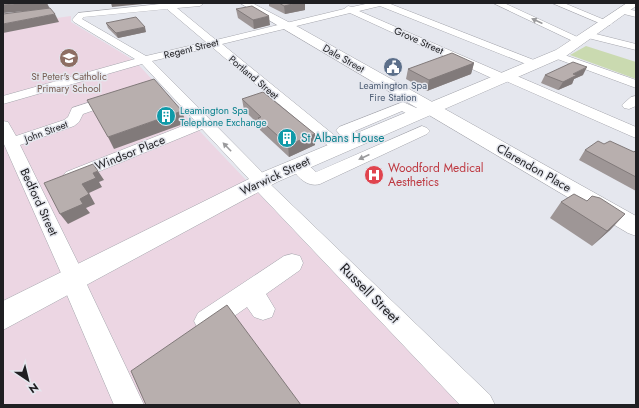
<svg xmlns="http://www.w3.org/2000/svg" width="639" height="408" font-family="Jost,sans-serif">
<rect width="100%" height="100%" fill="#e5e7ee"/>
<polygon fill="#ecd6e3" points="71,16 71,22 135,61 207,139 460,405 3,405 3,19 49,19"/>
<polygon fill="#cadab0" points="586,46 636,62 636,79 570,55"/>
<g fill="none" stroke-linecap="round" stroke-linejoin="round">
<defs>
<g id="minor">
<path d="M169,3h35l-4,3 -23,2 39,32 128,-31 4,-3 4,1 18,-4h18l151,59 2,2 -2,2h-8l-151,-60 -21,5 143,62h8l126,54v11l-5,-2 -125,-55h-8l-148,-68 -128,31 123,100 2,3 -2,3 -6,2 -6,-2 -121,-103 -60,14 109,110 7,11 222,213 5,10h-35l-204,-215 -7,-11 -47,-50 -124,51 -6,2 -6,-2 -3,-4 3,-4 129,-51 -53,-57 -139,40v-8l132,-37 -61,-37 -2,-2 6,-7zM167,9l39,33 -60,14 -64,-37 2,-2z"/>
<polygon points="493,3 504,3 586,41 581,44 577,43"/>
<polygon points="552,3 564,3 612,23 610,25 604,25"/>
<polygon points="623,8 636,11 636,17 620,13 619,11"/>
<polygon points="588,32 636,44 636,50 584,37 583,35"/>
<polygon points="556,52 636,80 636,88 552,57 550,55"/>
<polygon points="115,94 120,95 122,98 120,101 83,114 79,122 74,126 20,145 83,273 88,287 144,405 114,405 64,288 61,273 3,142 3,121 8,122 16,136 64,120 68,117 72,108"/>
<polygon points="636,96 636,106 629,109 624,108 622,105 631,97"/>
<path d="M403,102l20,9 2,3 -2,3h-10l-11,-6 -47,20 10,9 -2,3c-11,3 -21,-5 -27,-13l3,-3z"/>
<path d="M422,126l5,2 3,3 -3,3 -107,50c-13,4 -24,-8 -30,-19l2,-4c11,-3 16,4 24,11z"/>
<polygon points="292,254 300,256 303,263 300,270 266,294 275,309 272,317 263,320 254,317 247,307 216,329 207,333 198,329 194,321 198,313 284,256"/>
</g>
<polygon id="major" points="627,3 636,3 636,6 566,56 277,182 3,330 3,301 263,172 556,50"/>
<polygon id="highway" points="240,3 252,3 300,28 636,216 636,236 628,233"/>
</defs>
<use href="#minor" stroke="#a5a6ad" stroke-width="1"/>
<use href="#major" stroke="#a5a6ad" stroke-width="1"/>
<use href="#highway" stroke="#a5a6ad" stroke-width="1"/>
<use href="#minor" fill="#fff" fill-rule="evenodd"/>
<use href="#major" fill="#fff" fill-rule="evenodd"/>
<use href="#highway" fill="#fff" fill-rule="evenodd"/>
</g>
<g fill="#9e9696">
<polygon points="269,3 305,3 305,10 285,14 269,6"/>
<polygon points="236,9 270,25 254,29 238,18"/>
<polygon points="106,23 146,32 118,38 108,28"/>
<polygon points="474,63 471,74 427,91 406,79 408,69"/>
<polygon points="545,75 583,75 574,79 572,84 558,90 541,83"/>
<polygon points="242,99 315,134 315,145 289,157 260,130 259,125 244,110"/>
<polygon points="604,144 634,152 636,150 636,191 579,160 585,150"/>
<polygon points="587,201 625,214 610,230 592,246 550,218 561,202"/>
</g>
<g fill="#817a7a">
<polygon points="26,3 47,3 50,9 3,13 3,5"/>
<polygon points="111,3 153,3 112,7"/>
<polygon points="297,3 305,3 305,10 285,14 284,6"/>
<polygon points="55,14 59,22 3,33 3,24"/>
<polygon points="269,16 270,25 254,29 253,20"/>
<polygon points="145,27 146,32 118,38 116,33"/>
<polygon points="474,63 471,74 427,91 429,80"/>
<polygon points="587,67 583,75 574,79 572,84 558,90 563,82 573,74"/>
<polygon points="182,111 186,123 114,149 108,137"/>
<polygon points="315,134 315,145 289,157 288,145"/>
<polygon points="98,171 104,180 99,182 102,187 89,193 95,204 86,208 90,213 68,224 60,214 80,199 82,184 93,173"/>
<polygon points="625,214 610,230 592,246 607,231"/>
</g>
<g fill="#b8afae" stroke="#817a7a">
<polygon points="3,3 26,3 3,5"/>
<polygon points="279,3 297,3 284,6"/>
<polygon points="252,6 269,16 253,20 236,9"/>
<polygon points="50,8 55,14 3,24 3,14"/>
<polygon points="136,17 145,27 116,33 106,23"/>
<polygon points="452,53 474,63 429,80 408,69"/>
<polygon points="573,62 587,67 573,74 577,75 563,82 545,75"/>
<polygon points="154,79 182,111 108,137 87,100"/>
<polygon points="263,92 315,134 288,145 258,118 261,117 242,99"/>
<polygon points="598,141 604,144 610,141 634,152 636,150 636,177 585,150"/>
<polygon points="93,164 98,171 93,173 96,178 82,184 89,194 80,199 83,204 60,214 44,183"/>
<polygon points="574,194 587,201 592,196 600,198 625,214 607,231 561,202"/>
<polygon points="227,305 301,405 146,405 131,371"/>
</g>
<defs><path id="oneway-solid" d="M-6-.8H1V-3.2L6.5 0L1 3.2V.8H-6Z"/></defs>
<g fill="#9a9a9c">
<use href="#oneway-solid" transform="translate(537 21) rotate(-155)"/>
<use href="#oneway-solid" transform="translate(227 147) rotate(-134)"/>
<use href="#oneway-solid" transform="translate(364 157) rotate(155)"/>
</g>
<defs>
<symbol id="school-disc" viewBox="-11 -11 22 22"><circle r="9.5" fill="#8d6e63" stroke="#e5e7ee"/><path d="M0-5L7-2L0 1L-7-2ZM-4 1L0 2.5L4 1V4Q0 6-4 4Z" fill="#fff"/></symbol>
<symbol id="civic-disc" viewBox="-11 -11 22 22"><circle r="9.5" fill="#5c6f8a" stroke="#e5e7ee"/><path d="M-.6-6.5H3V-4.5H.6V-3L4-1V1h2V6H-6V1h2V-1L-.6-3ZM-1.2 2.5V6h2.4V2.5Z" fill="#fff"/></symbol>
<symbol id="building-disc" viewBox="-11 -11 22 22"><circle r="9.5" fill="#0f9aa8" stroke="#e5e7ee"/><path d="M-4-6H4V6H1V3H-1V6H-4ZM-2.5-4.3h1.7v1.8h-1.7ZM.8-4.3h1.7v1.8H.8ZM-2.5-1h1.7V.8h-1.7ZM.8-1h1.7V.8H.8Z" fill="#fff"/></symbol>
<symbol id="hospital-disc" viewBox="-11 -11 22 22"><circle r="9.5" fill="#e0444e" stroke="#e5e7ee"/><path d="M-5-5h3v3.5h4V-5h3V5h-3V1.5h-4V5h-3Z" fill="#fff"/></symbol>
</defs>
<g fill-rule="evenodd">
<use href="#school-disc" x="58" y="47" width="22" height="22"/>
<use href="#civic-disc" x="382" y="56" width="22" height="22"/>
<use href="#building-disc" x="155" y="105" width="22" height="22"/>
<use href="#building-disc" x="276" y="127" width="22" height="22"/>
<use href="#hospital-disc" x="363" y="164" width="22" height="22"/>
</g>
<g text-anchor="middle" stroke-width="3" stroke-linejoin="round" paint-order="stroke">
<g font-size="10" fill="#1f1f22" stroke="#e5e7ee">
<text transform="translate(419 40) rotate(24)" y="4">Grove Street</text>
<text transform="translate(191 48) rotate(-14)" y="4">Regent Street</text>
<text transform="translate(344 58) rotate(30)" y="4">Dale Street</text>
<text transform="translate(254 77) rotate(40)" y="4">Portland Street</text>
<text transform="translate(46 131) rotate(-20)" y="4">John Street</text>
</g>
<g font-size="10" fill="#785e54" stroke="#e5e7ee">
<text x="69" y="80">St Peter's Catholic<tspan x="69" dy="12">Primary School</tspan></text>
</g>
<g font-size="10" fill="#4e5e75" stroke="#e5e7ee">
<text x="393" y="89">Leamington Spa<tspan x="393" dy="12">Fire Station</tspan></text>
</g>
<g font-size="10" fill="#0d838f" stroke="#e5e7ee" text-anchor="start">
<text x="180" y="114">Leamington Spa<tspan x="180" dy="12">Telephone Exchange</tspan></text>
</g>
<g font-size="12" fill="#0d838f" stroke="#e5e7ee" text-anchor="start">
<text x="301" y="142">St Albans House</text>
</g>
<g font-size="12" fill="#1f1f22" stroke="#e5e7ee">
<text transform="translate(130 153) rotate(-22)" y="4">Windsor Place</text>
<text transform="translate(534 168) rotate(30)" y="4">Clarendon Place</text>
<text transform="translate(275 176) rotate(-25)" y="4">Warwick Street</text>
<text transform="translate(39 202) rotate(65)" y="4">Bedford Street</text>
</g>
<g font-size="12" fill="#be3a42" stroke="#e5e7ee" text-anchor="start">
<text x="388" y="172">Woodford Medical<tspan x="388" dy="14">Aesthetics</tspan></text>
</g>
<g font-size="14" fill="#1f1f22" stroke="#e5e7ee">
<text transform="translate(370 293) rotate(45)" y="5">Russell Street</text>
</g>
</g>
<rect width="639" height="408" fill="none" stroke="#1f1f22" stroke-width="8"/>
<g transform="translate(28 380) rotate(145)" stroke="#e5e7ee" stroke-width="3" paint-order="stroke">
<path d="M0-3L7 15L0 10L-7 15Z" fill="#1f1f22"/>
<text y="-6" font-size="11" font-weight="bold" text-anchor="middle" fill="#1f1f22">N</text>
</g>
</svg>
